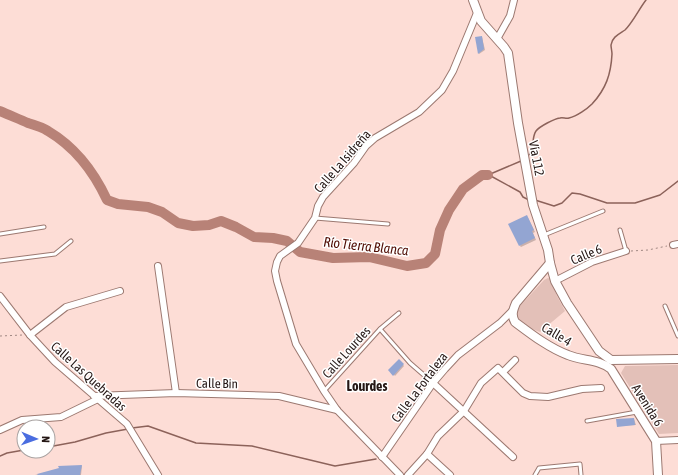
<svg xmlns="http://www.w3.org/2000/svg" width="678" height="475" font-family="'Asap Condensed',sans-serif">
<rect width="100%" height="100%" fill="#fdddd6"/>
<g fill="#e3c0b8">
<path d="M548,278l2,1 7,17 8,15 -25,21c-9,-3 -19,-8 -24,-17l4,-9 24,-26z"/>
<polygon points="678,365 678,433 659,434 621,373 625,366"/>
</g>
<g fill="#0003">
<polygon points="482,37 485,50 479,54 479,53"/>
<polygon points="528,218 535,232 533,233 536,240 521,247 520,246"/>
<polygon points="399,360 404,366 395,376 390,370"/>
<polygon points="634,419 636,425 618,426 617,420"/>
<polygon points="82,466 81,475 35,475 60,469 60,467"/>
</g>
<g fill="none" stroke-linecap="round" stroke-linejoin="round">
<g stroke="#8c625a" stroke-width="1.5">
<path d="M528,156c7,-6 3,-18 8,-25 4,-5 18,-12 24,-13 3,-1 6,1 9,0 8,-2 18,-9 23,-14 14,-15 19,-30 20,-50 0,-3 -1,-6 -1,-9 1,-8 8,-11 14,-15 8,-8 14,-21 21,-30"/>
<polyline points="488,175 521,161"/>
<polyline points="489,175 520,192 523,197 529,200"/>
<polyline points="535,200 554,206 562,203 572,193 580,194 607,203 635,203 660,195 678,181"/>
<polyline points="132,428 148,426 196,443 252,446 335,466 376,459"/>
<polyline points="48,447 75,442 106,433 128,429"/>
<polyline points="0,456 7,453 24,450"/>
</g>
<path stroke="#b88277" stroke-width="10" d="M0,111c9,4 19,8 28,12 7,2 14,4 20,8 27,16 46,41 59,69l11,4 30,3 14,5 16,11 15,3 16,-1 12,-4 15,6 18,10 19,1 14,3 13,11 33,6 36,-1 38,9 19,-3 9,-9 5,-24 9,-20 14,-21 19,-14h6"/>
</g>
<g fill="#93a5d2">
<polygon points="482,36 484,49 478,54 475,37"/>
<polygon points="527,215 534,230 532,231 535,238 519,246 508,224"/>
<polygon points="399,359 404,364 393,376 388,370"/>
<polygon points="634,418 635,425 617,427 616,419"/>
<polygon points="82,465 80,475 38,475 37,474 59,468 58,466"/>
</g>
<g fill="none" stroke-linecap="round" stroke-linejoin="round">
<defs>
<g id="service">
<polyline points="315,218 388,224"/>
<polyline points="620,230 626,251"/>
<polyline points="0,234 44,227"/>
<polyline points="544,235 603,211"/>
<polyline points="0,261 55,254 71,241"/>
<polyline points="665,306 678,336"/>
<polyline points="380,329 410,363 433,383"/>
<polyline points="324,391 380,329 399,313"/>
<polyline points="587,421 637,412"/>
<polyline points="535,475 539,468 580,464 581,475"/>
</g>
<g id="minor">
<polyline points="497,39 510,16 514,0"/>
<polyline points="673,245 678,244"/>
<polyline points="158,266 176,393"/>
<polyline points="555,281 592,262 626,251"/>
<polyline points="0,296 30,335 55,362 127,424 158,475"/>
<polyline points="30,335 66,307 120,291"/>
<polyline points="503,372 515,360"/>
<polyline points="433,383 513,457"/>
<polyline points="94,396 176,393 279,396 337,410"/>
<polyline points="0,430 22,420 61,417 98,399"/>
<polyline points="656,441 678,440"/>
<polyline points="427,454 450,475"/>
<polyline points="382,457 433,383 445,369 458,355 500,323 513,310"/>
<polyline points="400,475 337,410 324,391 296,344 277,281 275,271 277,262 280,256 298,243 315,218 318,206 323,197 354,163 366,146 375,138 419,112 442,90 453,71 477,13"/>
<polyline points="408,475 427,454 438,436 464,411 481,383 498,368 523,393 530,396 548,397 582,389 601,388"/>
</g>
<g id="secondary">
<polyline points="473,0 481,21 504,47 508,53 518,123 533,205 548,250 550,263 555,281 567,303 599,351 611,360 678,359"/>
<path d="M550,263l-34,40c-3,7 -5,12 -1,19 16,12 34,26 53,33 14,6 31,4 43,14l45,72 2,34"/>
</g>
</defs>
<use href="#service" stroke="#9c7971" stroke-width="5"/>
<use href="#minor" stroke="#9c7971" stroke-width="8"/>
<use href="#secondary" stroke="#9c7971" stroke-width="10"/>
<g stroke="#a08883" stroke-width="1" stroke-dasharray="2 3" stroke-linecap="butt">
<polyline points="631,251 648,250 667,246"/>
<polyline points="0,336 23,335"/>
</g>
<use href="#service" stroke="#fff" stroke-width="3"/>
<use href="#minor" stroke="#fff" stroke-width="6"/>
<use href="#secondary" stroke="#fff" stroke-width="8"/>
</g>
<g text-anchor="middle" stroke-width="3" stroke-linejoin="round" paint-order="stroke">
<g font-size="13" fill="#251715" stroke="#fff">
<text transform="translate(537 158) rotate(79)" y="5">Vía 112</text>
<text transform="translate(342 161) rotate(-49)" y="5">Calle La Isidreña</text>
<text transform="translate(586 254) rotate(-23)" y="5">Calle 6</text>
<text transform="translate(557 334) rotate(31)" y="5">Calle 4</text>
<text transform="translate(346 352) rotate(-48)" y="5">Calle Lourdes</text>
<text transform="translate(89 376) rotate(42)" y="5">Calle Las Quebradas</text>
<text transform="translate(217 383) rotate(1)" y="5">Calle Bin</text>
<text transform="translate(419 387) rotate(-53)" y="5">Calle La Fortaleza</text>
<text transform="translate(648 405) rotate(58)" y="5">Avenida 6</text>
</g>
<g font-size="14" font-style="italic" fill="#510e05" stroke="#fff">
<text transform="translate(366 246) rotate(6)" y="5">Río Tierra Blanca</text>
</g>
<g font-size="14" font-weight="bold" fill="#251715" stroke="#fff">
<text x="367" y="391">Lourdes</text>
</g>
</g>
<g transform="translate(36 439) rotate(92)"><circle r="19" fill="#ffffff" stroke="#a8a2a1"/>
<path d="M0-3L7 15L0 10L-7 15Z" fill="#4a6de0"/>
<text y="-6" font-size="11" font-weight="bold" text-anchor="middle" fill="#251715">N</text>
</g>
</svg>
